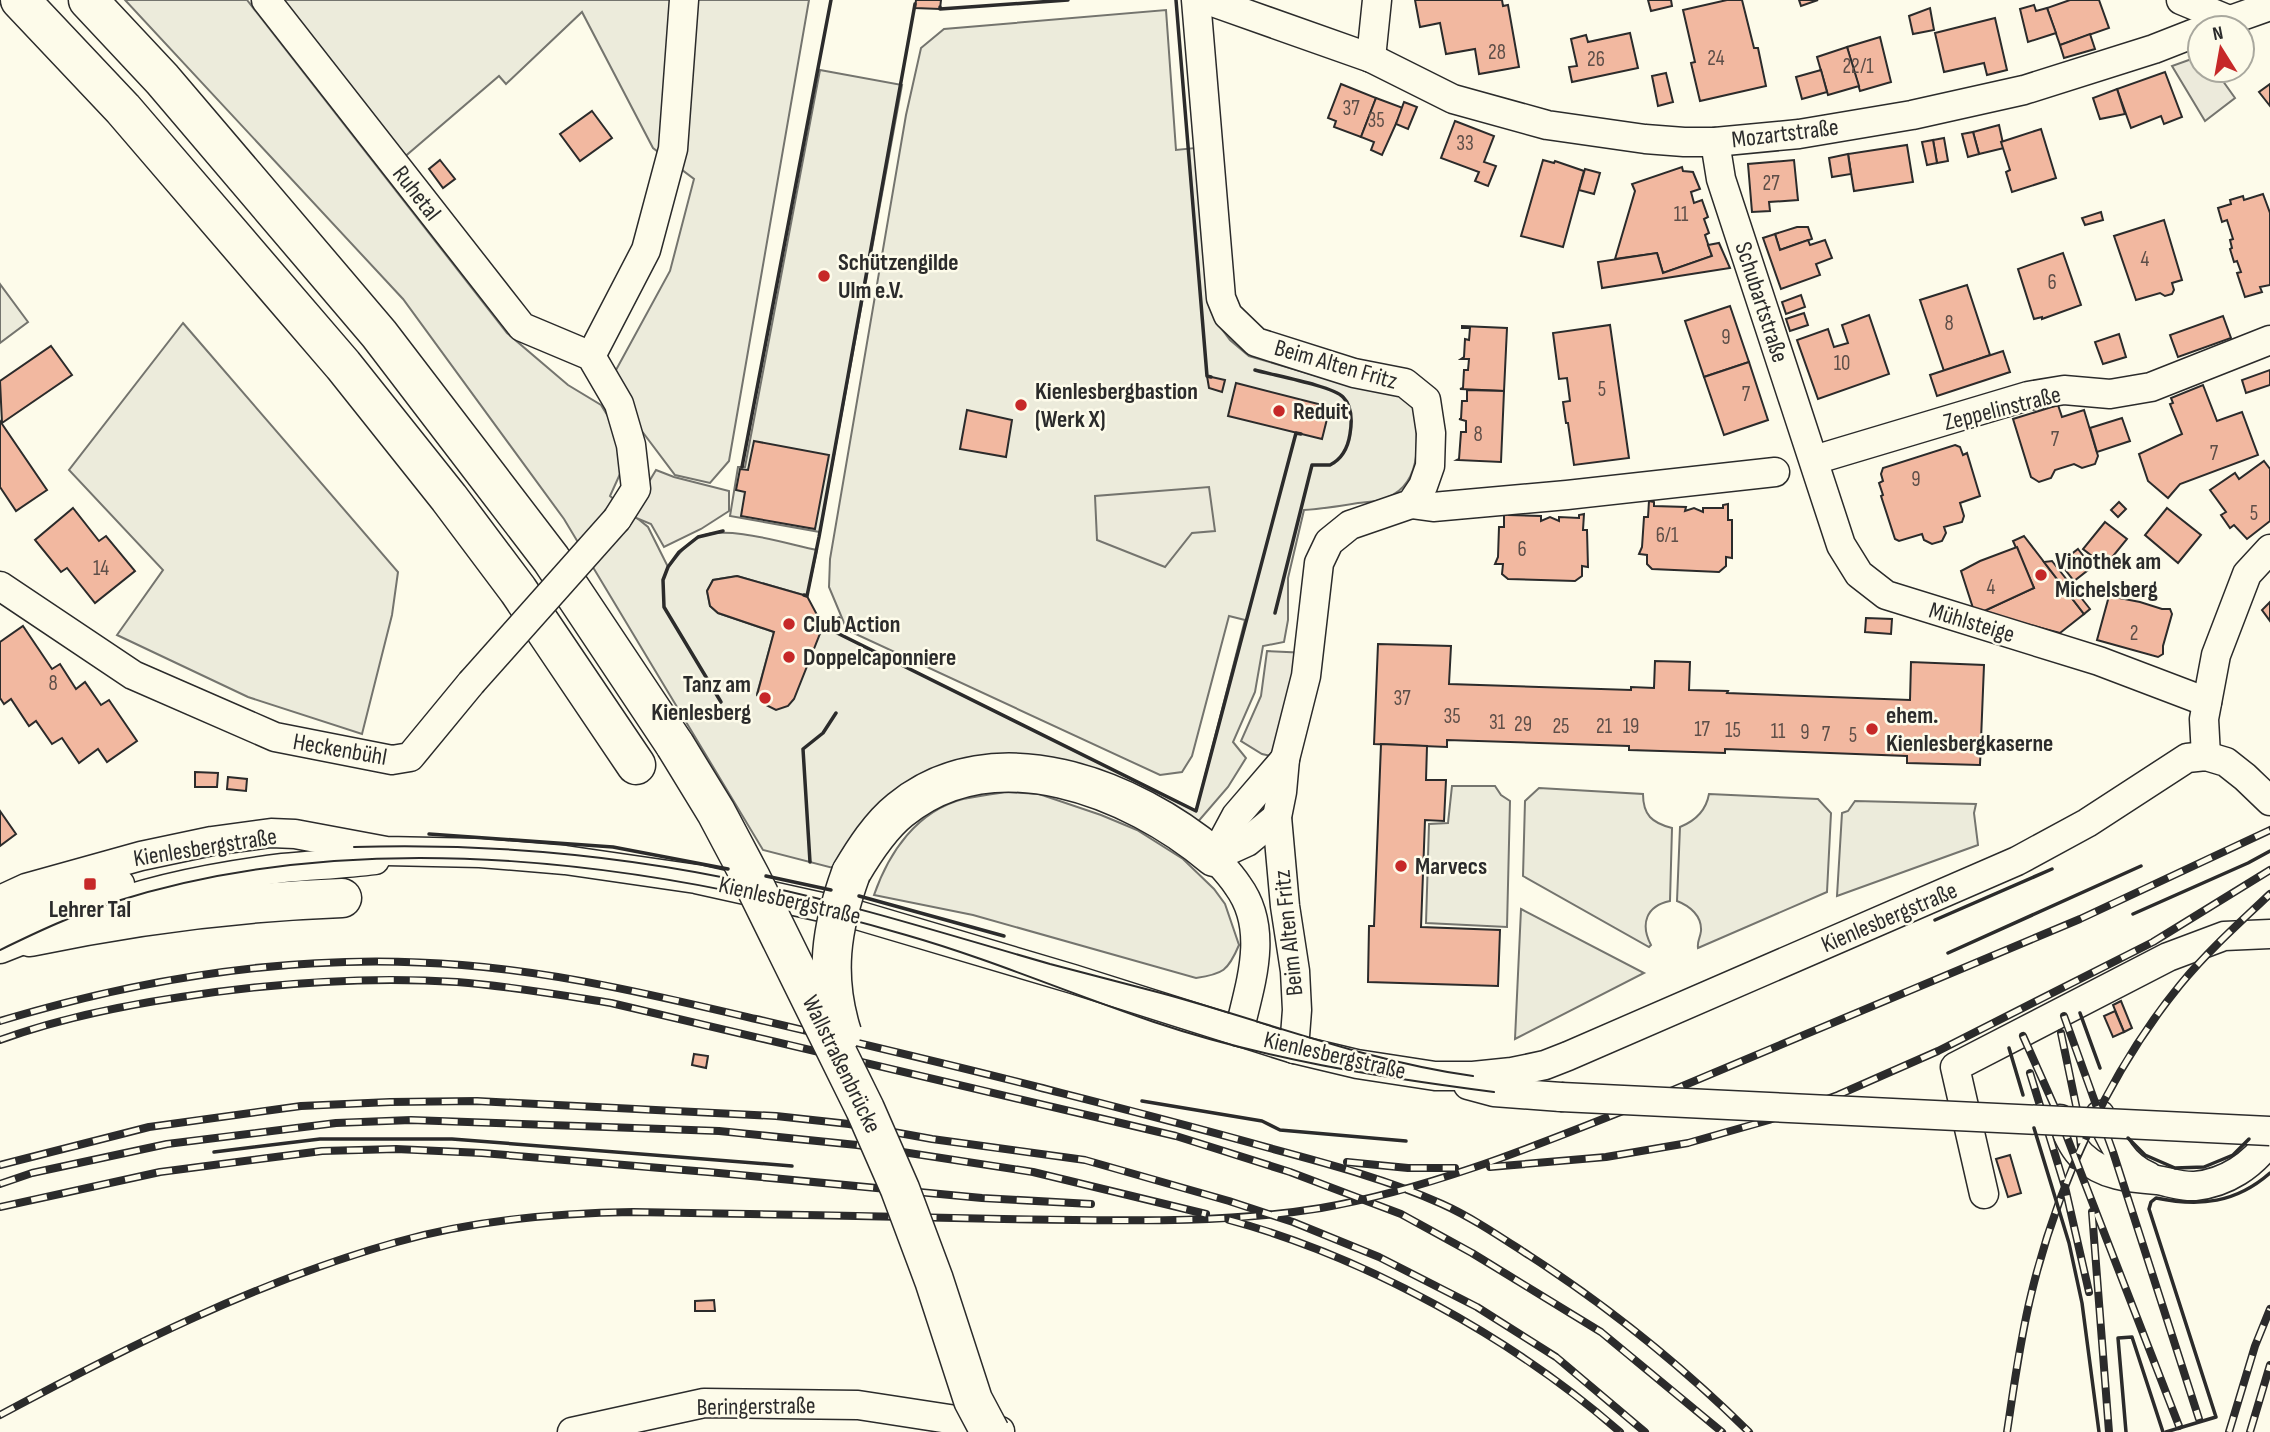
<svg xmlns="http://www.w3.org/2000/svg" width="2270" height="1432" font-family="'Sofia Sans Condensed',sans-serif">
<rect width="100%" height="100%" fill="#fdfbea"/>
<g fill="#ecebdb" stroke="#74746e" stroke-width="2">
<path d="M125,0h122l260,333 61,52 33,20 21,34 3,24 -15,33 38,31 20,40c9,-10 18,-24 31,-30 27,-13 88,7 118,13l-10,46 -70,-20 -24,4 -6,11 3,15 8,7 56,19 -17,62 66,-68 373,185 49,-191 -16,-4 -37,140 -10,16 -22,3 -313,-145 -18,-43 1,-28 76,-444 15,-67 23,-19 222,-19 10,140 19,-2 21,173 14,19 19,16 99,29 49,7 17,15c5,35 9,82 -34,93 -7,2 -14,2 -22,3 -18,3 -36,6 -54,7l-16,68v42l-4,22 -21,4 -8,46 -22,50 13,16 -18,29 -32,37 -186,-66 -177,110 -70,-18 -199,-331 -161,-220z"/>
<polygon points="278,0 809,0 729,461 710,483 675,475 632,418 610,381 670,271 694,179 653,148 582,12 506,84 499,76 402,159"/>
<polygon points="820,70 902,85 820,532 730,516 738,467 745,467"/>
<polygon points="0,284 28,322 0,343"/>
<polygon points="183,323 398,572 392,615 362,734 248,697 117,635 163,570 69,470"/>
<polygon points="1452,786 1495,786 1501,795 1510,801 1507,927 1426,923 1429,824 1448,823"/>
<path d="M1539,788l104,6c0,21 9,29 29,34l-2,73c-24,5 -30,23 -19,44l-2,2 -126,-71 2,-75z"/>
<path d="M1006,792l33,2 62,21 36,15 46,29 31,30 11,15 14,41c-11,26 -16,29 -43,33l-223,-63 -99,-20c15,-43 43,-84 89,-96 14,-3 29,-5 43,-7z"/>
<path d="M1709,794l109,5 13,14 -4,79 -129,56c-1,-7 2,-9 3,-17 1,-15 -11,-25 -24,-30l3,-74c15,-6 26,-16 29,-33z"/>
<polygon points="1855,801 1976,804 1974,813 1978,845 1837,896 1842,813 1848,811"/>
<polygon points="1521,909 1644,973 1515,1039"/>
</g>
<g fill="#eceadb" stroke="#74746e" stroke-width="2">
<polygon points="2200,56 2200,70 2215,70 2235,98 2205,121 2172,66"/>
<polygon points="656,470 674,477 729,491 729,511 701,529 664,547 651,524 629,515"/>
<polygon points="1209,487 1215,531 1192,533 1165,567 1097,540 1095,496"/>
<polygon points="1267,651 1308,653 1285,759 1262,754 1241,741 1261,696"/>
</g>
<g fill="#f2b8a0" stroke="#2b2b2b" stroke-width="2">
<polygon points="916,0 941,0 940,9 915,8"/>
<polygon points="1415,0 1502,0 1503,6 1508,5 1519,67 1479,74 1475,49 1446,54 1440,23 1420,27"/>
<polygon points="1648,0 1671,0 1672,6 1651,11"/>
<polygon points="1727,0 1742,0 1754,48 1758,48 1766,86 1700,101 1691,63 1695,62 1683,10"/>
<polygon points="1799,0 1818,0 1801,6"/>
<polygon points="2070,0 2099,0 2109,28 2060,45 2047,8"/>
<polygon points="2034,5 2036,11 2047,8 2056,33 2028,42 2020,9"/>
<polygon points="1930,8 1934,30 1913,34 1909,16"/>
<polygon points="1995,18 2007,70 1987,75 1984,63 1944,72 1935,33"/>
<polygon points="1630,33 1638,68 1572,82 1569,67 1577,66 1571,39 1586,35 1588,42"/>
<polygon points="2090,34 2095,49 2064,58 2060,45"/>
<polygon points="1880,37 1891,82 1860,91 1847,47"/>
<polygon points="1847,47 1859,86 1828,95 1817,57"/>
<polygon points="1821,70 1827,92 1802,99 1796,77"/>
<polygon points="2165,72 2182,117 2164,124 2161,116 2131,128 2117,89"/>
<polygon points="1666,73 1673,102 1658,106 1652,76"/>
<polygon points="1341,84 1376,98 1361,137 1334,127 1336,121 1328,118"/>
<polygon points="2270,84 2270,106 2259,92"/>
<polygon points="2117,89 2125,114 2100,119 2093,98"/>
<polygon points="1376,98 1403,108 1382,155 1371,150 1374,142 1361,137"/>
<polygon points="1404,102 1417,107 1408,129 1396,124"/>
<polygon points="592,111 612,138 580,161 560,134"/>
<polygon points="1455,121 1494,136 1484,162 1496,166 1488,186 1475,181 1479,172 1441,158"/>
<polygon points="1999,125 2004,148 1979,154 1973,132"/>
<polygon points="2041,129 2056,178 2012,192 2006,172 2010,170 2001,142"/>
<polygon points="1973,132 1979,154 1968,157 1962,134"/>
<polygon points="1944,138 1948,161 1937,163 1933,140"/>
<polygon points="1933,140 1937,163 1927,165 1922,142"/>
<polygon points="1907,145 1913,182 1854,191 1848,154"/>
<polygon points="1848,154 1851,174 1832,177 1829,158"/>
<polygon points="440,160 455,179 443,188 429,169"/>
<polygon points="1543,160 1554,163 1555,161 1584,171 1563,247 1521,236"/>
<polygon points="1794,160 1798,200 1769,202 1770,211 1752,212 1748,164"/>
<polygon points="1682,167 1683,171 1693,172 1700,189 1691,192 1694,203 1702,200 1708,217 1704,219 1709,233 1705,235 1712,256 1663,273 1657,253 1615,259 1635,191 1632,184"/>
<polygon points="1585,169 1600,173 1594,194 1579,190"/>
<polygon points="2263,194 2270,213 2270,285 2260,287 2262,292 2245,297 2237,273 2241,272 2237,261 2234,262 2230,249 2232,248 2230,240 2233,239 2227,220 2222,222 2218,208 2231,204 2230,200 2243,196 2244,200"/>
<polygon points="2101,212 2103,220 2085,225 2082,218"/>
<polygon points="2164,220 2182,280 2172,283 2174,290 2172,294 2165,296 2160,293 2136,300 2114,236"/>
<polygon points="1797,227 1808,227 1812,239 1780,250 1775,234"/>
<polygon points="1775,234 1780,250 1808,240 1810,245 1825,240 1832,258 1816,264 1820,275 1781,289 1763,238"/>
<polygon points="1719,243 1730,268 1602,288 1598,262 1657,253 1663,273 1712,256 1708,245"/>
<polygon points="2063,253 2081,305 2042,319 2042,317 2034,319 2018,269"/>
<polygon points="1967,285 1990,355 1944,371 1920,300"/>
<polygon points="1801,295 1805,307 1786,314 1782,302"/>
<polygon points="1730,306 1749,362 1704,377 1685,321"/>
<polygon points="1804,313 1808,325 1790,331 1786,319"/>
<polygon points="1869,315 1889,374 1818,399 1797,340 1828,329 1834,347 1848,343 1842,325"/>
<polygon points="2223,316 2231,338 2178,357 2170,335"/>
<polygon points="1610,325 1629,458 1574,465 1568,423 1566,423 1563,402 1570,401 1567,378 1559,379 1553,333"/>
<polygon points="1462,326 1507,328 1504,391 1460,389 1463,388 1464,370 1468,370 1469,359 1461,359 1464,357 1465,339 1469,340 1470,328 1462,328"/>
<polygon points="2119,334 2126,357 2103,364 2095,342"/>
<polygon points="51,346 72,375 2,423 0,381"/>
<polygon points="2003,351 2010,372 1937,396 1930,375"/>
<polygon points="1749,362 1768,420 1724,435 1704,377"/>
<polygon points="2270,370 2270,385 2246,393 2242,380"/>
<polygon points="1207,376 1225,380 1222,392 1209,388"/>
<polygon points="1236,383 1330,407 1322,439 1228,416"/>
<polygon points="2203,385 2217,421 2242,412 2258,455 2180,484 2168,498 2148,481 2139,454 2182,434 2170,404 2173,403 2171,398"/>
<polygon points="1467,390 1504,391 1501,462 1457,460 1459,459 1461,432 1466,432 1466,421 1459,419 1461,419 1462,401 1467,401"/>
<polygon points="2058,405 2062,417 2084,410 2098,456 2095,464 2082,468 2074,464 2055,470 2051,478 2039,482 2031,477 2013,419"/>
<polygon points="967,410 1012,420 1006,457 960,449"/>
<polygon points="2122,418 2130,441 2097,452 2090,428"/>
<polygon points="0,421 47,490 16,511 0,487"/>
<polygon points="754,441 829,455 815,529 741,516 745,492 736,490 740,469 748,470"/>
<polygon points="1955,445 1960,447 1963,455 1967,453 1980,496 1960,503 1964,516 1962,522 1944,527 1946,533 1942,541 1932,544 1924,540 1922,534 1899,541 1895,539 1881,496 1883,495 1879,483 1883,481 1881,474 1883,468"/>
<polygon points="2264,461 2270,469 2270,521 2247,539 2234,525 2230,528 2221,515 2226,512 2210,490 2235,473 2239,479"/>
<polygon points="1649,501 1654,502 1654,506 1686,507 1685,511 1694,508 1703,512 1703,508 1723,508 1723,505 1728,504 1728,520 1732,520 1732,558 1726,557 1726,566 1719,572 1652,569 1647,564 1647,555 1639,554 1642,547 1644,517 1648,517"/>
<polygon points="2119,502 2126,509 2118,517 2111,510"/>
<polygon points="73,508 99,541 106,536 135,571 95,603 67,568 61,572 35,540"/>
<polygon points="2167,508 2201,535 2178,563 2145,535"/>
<polygon points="1504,510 1509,512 1509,515 1541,516 1541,521 1550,517 1559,521 1559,517 1579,518 1579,515 1584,514 1583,530 1587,530 1588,567 1582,566 1582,576 1575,581 1508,579 1502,574 1503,564 1495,564 1498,557 1499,527 1504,527"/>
<polygon points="2105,522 2127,539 2105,566 2083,549"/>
<polygon points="2024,536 2084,614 2060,633 1982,612 2034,588 2013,541"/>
<polygon points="2017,547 2034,588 1982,612 1973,608 1961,571 1980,561"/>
<polygon points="2078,549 2092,567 2074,581 2060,563"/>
<polygon points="2052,561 2090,609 2084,614 2044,562"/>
<polygon points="737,576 807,596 823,626 794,699 788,706 776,710 764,704 757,695 774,632 718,613 710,606 707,591 713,580"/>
<polygon points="2109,596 2140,602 2162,609 2170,609 2172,614 2163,646 2163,654 2158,657 2097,640"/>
<polygon points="2270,602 2270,621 2262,610"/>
<polygon points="1866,618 1892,619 1891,634 1865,632"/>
<polygon points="23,626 52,669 60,664 76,689 85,682 101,705 109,700 137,741 107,762 98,749 79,763 62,738 52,744 36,721 29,726 11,699 4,704 0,698 0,642"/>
<polygon points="1378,644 1451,646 1449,684 1631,690 1631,687 1654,688 1655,661 1690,662 1689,690 1728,691 1727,693 1910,700 1911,662 1984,665 1980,765 1907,763 1907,756 1725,749 1725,753 1629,750 1629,746 1447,740 1447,747 1374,744"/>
<polygon points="1381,744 1427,746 1426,780 1446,780 1444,821 1425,820 1421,927 1500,930 1498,986 1368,982 1369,926 1374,926"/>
<polygon points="195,772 218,773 217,787 195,787"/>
<polygon points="228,777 247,779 246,791 227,789"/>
<polygon points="0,811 16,834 0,846"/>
<polygon points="2121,1001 2132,1028 2124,1032 2113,1005"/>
<polygon points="2115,1011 2124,1032 2113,1037 2104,1016"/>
<polygon points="694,1054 708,1056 706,1068 692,1065"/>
<polygon points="2010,1155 2021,1193 2008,1197 1996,1159"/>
<polygon points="714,1300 715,1311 695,1311 695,1301"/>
</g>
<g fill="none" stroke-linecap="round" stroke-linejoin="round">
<defs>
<g id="minor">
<polyline points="266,0 522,327 591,356 619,404 631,445 636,489 617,519"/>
<polyline points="1196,0 1221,298 1228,315 1256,342 1354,373 1405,383 1426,400 1431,433 1430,466 1423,486 1411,504 1350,525 1329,542 1319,563 1306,676 1285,759 1282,792 1277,817 1285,906 1295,971 1297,1010 1294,1049"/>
<polyline points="1207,0 1371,58 1453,99 1547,125 1645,139 1684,142 1715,142 1799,134 1912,115 2024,90 2154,49 2200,31"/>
<polyline points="2181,0 2229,20"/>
<polyline points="2208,28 2270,6"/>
<polyline points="1371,58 1377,0"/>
<polyline points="1715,142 1721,179 1841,545 1859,574 1886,595 2099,661 2207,702"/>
<polyline points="591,356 646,250 673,149 684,0"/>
<polyline points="1814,460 2028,396 2064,390 2110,394 2151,387 2270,340"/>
<polyline points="1411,504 1433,507 1567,495 1775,472"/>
<polyline points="0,586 133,675 275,737 392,760 410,757 471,683"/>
<polyline points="2206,756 2204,719 2216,655 2247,574 2270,549"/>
<path d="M1214,857c8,9 17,18 24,29 32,44 12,98 1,146"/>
<polyline points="1214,857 1236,816 1285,759"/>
<polyline points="1214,857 1247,842 1277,817"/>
<polyline points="0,900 26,888 141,856 212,841 271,833 295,834 386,851 480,853 565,860 696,879 857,915 1073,979 1294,1049 1357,1064 1435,1076 1473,1076 1512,1072 1545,1065 1568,1056 2017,861 2087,823 2187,758 2206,756 2226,762 2245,777 2270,801"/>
<path d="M92,912c60,-24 127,-36 191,-44 30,-3 61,-4 92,-8"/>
<polyline points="0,923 51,904 120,884"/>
<polyline points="0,949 48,930"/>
<polyline points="1468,1085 1494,1092 1561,1097"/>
<path d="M2100,1115c12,26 21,49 48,61"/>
<path d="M2060,1119c7,12 12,28 22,37 21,20 48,22 75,24 12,2 26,7 38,6 31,-3 58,-21 75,-46"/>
<polyline points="1984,1194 1955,1067 2168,957 2224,936 2270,934"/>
<polyline points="572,1432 704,1403 858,1405 969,1422 1000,1431"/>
</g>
<g id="highway">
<polyline points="20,0 123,109 343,365 449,498 518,590 636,765"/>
<polyline points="88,0 162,79 379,334 551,559 675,745"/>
<path d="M851,873c13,-22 29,-47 49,-63 94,-77 232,-22 314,47"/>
<path d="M30,937c103,-22 207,-35 312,-39"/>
</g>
</defs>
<use href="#minor" stroke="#2b2b2b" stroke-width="31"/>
<use href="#highway" stroke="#2b2b2b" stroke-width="41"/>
<use href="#minor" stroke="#fdfbea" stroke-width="28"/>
<use href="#highway" stroke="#fdfbea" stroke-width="38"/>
<g stroke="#2b2b2b" stroke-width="2">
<path d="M354,847c135,-4 269,8 401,37 100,21 197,52 295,80 37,10 74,19 111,29 104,28 204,68 312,83"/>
<path d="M0,950c37,-18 75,-36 114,-48 252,-80 543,-40 792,33 84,24 165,59 248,87 110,37 224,55 340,70"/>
</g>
<defs>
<g id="rail">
<polyline points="2064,1016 2113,1152 2199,1419"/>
<path d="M0,1021c149,-45 306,-69 462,-56 100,8 196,31 294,54 94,22 188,44 282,68 78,20 157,40 235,62 56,15 116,31 169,55 31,14 60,34 88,52 79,51 152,110 219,176"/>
<polyline points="2061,1033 2077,1110 2081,1147"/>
<polyline points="2023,1036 2060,1119 2179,1426"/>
<path d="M0,1040c58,-21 120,-34 181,-43 92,-14 184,-21 276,-15 52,4 103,13 154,21l565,133 114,36 111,42 71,39 129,79 121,100"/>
<polyline points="2030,1073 2065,1187 2089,1292"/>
<polyline points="1347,1162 1408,1168 1455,1168"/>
<polyline points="0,1165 149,1127 301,1106 390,1102 477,1101 776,1116 849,1124 932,1139 1085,1160 1229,1201 1293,1222 1379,1257 1477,1307 1556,1357 1645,1432"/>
<polyline points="1490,1167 1606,1157 1688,1143 1769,1120 1838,1095 1938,1051 2153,942 2270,870"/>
<polyline points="0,1184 32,1173 167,1144 336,1123 411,1120 719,1131 857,1145 1033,1172 1206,1214"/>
<polyline points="0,1207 160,1172 322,1151 396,1149 482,1153 708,1172 982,1198 1091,1204"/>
<polyline points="2092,1212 2109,1432"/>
<path d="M1229,1220c137,37 285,119 391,212"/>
<path d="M0,1415c127,-68 258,-134 397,-173 77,-22 156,-29 236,-30 123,2 247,4 370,7 106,1 213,6 318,-11 104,-18 204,-58 302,-97l457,-192 190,-89"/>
<path d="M2007,1432c7,-46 13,-92 24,-137 26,-109 78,-223 149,-310 27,-33 59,-62 90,-91"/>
<polyline points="2229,1432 2255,1346 2270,1309"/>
<polyline points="2250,1432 2270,1365"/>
</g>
</defs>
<use href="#rail" stroke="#2b2b2b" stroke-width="8"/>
<use href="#rail" stroke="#fdfbea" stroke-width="5" stroke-dasharray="16" stroke-linecap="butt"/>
<defs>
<g id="minor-bridge">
<polyline points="471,683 617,519"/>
<polyline points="1561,1097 2270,1131"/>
</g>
<g id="highway-bridge">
<polyline points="675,745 716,812 751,878 865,1109 900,1189 934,1280 973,1400 990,1432"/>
<path d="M842,1033c-18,-57 -11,-105 9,-160"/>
</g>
</defs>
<use href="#minor-bridge" stroke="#2b2b2b" stroke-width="31" stroke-linecap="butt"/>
<use href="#highway-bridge" stroke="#2b2b2b" stroke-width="41" stroke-linecap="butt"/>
<use href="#minor-bridge" stroke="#fdfbea" stroke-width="28"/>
<use href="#highway-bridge" stroke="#fdfbea" stroke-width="38"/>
<g stroke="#2b2b2b" stroke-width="3.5">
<polyline points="1176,0 1207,376 1211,377"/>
<polyline points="940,7 940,9 1068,0"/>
<path d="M1255,370c17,5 78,16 88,27 9,9 9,25 7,37 -2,13 -8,25 -20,31h-18l-37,148"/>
<polyline points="742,467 831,0"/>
<polyline points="804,595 807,596 819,537 915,4"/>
<polyline points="823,626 839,618"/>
<polyline points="822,629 823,626 1196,811 1296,433 1301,434"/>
<polyline points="721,702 664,607 663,580 668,567 679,552 698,537 723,531"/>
<polyline points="429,834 613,847 728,869"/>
<polyline points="810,862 803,749 823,733 836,713"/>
<polyline points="766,876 831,890"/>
<polyline points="859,896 1004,936"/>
<polyline points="2133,914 2248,863 2270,851"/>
<polyline points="1935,920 2052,869"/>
<polyline points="1948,953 2141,866"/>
<polyline points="2080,1013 2100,1068"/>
<polyline points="2009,1048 2023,1095"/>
<polyline points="1142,1101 1262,1121 1280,1130 1406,1141"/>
<polyline points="2034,1128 2069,1243 2082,1303 2099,1432"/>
<polyline points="2128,1138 2145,1155 2175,1168 2204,1167 2233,1155 2249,1139"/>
<polyline points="214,1152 320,1139 452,1139 792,1166"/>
<polyline points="2126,1432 2118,1338 2132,1337 2163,1432"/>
<path d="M2166,1432l50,-15 -67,-208 2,-7 5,-4c44,9 80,5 114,-25"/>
</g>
</g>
<g fill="#c62828" stroke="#fdfbea" stroke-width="2.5">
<circle cx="824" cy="276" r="7"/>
<circle cx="1021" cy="405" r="7"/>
<circle cx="1279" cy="411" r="7"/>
<circle cx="2041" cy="575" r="7"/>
<circle cx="789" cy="624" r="7"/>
<circle cx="789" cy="657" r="7"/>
<circle cx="765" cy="698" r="7"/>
<circle cx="1872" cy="729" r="7"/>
<circle cx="1401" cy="866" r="7"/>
<rect x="83" y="877" width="14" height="14" rx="3.5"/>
</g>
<g text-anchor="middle" stroke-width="5" stroke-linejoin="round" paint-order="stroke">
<g font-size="21" fill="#5d4e48">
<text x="1497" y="59">28</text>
<text x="1716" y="65">24</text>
<text x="1596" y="66">26</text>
<text x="1858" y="73">22/1</text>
<text x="1351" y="115">37</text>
<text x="1376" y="127">35</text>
<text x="1465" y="150">33</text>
<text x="1771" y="190">27</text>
<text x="1681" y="221">11</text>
<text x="2145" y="266">4</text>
<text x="2052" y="289">6</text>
<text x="1949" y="330">8</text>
<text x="1726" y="344">9</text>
<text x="1842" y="370">10</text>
<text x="1602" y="396">5</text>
<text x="1746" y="401">7</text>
<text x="1478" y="441">8</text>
<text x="2055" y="446">7</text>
<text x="2214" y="460">7</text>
<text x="1916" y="486">9</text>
<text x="2254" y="520">5</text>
<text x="1667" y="542">6/1</text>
<text x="1522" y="556">6</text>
<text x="101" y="575">14</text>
<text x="1991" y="594">4</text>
<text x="2134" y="640">2</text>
<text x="53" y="690">8</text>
<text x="1402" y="705">37</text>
<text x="1452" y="723">35</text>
<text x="1497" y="729">31</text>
<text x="1523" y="731">29</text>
<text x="1561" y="733">25</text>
<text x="1604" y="733">21</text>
<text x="1631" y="733">19</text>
<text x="1702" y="736">17</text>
<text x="1733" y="737">15</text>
<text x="1778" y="738">11</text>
<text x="1805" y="739">9</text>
<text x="1826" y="741">7</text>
<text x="1853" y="742">5</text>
</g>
<g font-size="24" fill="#2b2b2b" stroke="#fdfbea">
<text transform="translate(1785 133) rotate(-7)" y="8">Mozartstraße</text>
<text transform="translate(417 193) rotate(52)" y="8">Ruhetal</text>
<text transform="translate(1762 302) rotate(72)" y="8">Schubartstraße</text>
<text transform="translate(1336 364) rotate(16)" y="8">Beim Alten Fritz</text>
<text transform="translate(2002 408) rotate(-14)" y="8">Zeppelinstraße</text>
<text transform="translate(1972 622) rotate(17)" y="8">Mühlsteige</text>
<text transform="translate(340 749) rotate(10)" y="8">Heckenbühl</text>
<text transform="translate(205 847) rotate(-9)" y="8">Kienlesbergstraße</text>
<text transform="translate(790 900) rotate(13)" y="8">Kienlesbergstraße</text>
<text transform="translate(1889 917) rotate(-23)" y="8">Kienlesbergstraße</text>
<text transform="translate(1288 933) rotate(-96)" y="8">Beim Alten Fritz</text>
<text transform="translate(1335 1055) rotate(13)" y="8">Kienlesbergstraße</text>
<text transform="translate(842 1064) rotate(64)" y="8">Wallstraßenbrücke</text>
<text transform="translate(756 1406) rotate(-1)" y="8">Beringerstraße</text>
</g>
<g font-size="24" font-weight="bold" fill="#2b2b2b" stroke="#fdfbea" text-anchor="start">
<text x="838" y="270">Schützengilde<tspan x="838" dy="28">Ulm e.V.</tspan></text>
<text x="1035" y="399">Kienlesbergbastion<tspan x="1035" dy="28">(Werk X)</tspan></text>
<text x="1293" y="419">Reduit</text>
<text x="2055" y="569">Vinothek am<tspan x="2055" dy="28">Michelsberg</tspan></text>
<text x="803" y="632">Club Action</text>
<text x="803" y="665">Doppelcaponniere</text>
<text x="751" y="692" text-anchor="end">Tanz am<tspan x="751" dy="28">Kienlesberg</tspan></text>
<text x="1886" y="723">ehem.<tspan x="1886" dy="28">Kienlesbergkaserne</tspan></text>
<text x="1415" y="874">Marvecs</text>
<text x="90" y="917" text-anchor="middle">Lehrer Tal</text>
</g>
</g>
<g transform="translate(2221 49) rotate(349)"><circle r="33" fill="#fdfbea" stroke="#a9a89e" stroke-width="2"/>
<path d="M0-5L12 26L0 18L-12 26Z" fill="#c62828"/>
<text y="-10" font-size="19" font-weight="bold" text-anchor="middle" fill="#2b2b2b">N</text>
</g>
</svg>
